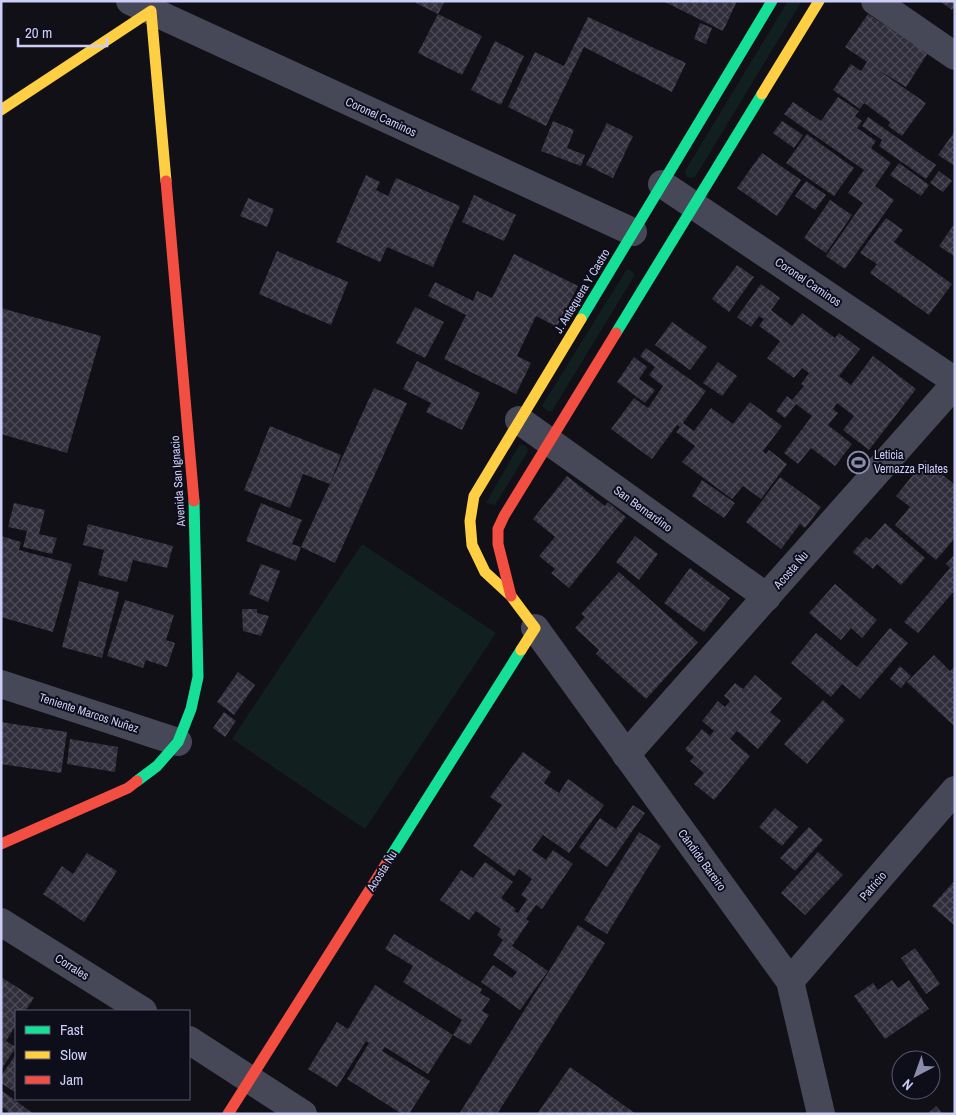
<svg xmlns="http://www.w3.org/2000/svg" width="956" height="1115" font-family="'Archivo Narrow',sans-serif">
<defs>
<pattern id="building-cross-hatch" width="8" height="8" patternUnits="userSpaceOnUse" patternTransform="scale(1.25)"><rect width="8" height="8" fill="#2f2e3a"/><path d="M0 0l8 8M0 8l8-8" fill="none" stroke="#4c4b57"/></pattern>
</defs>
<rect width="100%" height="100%" fill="#111017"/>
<g fill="#11201f">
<polygon points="788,1 802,1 695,177 690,178 686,176 685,171"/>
<polygon points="627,269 633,272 634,276 552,411 548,411 542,406"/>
<polygon points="520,444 526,446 528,451 495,505 486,503"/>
<polygon points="362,544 496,633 365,829 232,739"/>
</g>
<g fill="url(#building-cross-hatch)">
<polygon points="417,1 445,1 438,14 416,3"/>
<polygon points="663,1 737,1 723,31"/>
<polygon points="940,1 955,1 955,6 952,10"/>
<polygon points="438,14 482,36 462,75 418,53"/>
<polygon points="868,14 928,53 906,87 875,68 926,103 902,136 888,126 890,122 864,103 860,109 833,90 851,64 861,71 867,62 845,47"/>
<polygon points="588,17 686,63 672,92 584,47 546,126 508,107 535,52 564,66"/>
<polygon points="700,23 712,28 706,44 694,39"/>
<polygon points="495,41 524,56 501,105 471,90"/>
<polygon points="838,97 859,111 855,116 862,121 857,128 876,141 871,148 891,163 875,186 894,200 845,269 826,256 863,203 848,193 864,170 784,114 793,102 821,121"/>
<polygon points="868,117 936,165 926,179 879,146 882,140 862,126"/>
<polygon points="553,121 574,130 567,148 585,155 581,166 541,151"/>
<polygon points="782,121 803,135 794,148 773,133"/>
<polygon points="607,123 633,136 613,178 586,165"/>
<polygon points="955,131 955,166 938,155"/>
<polygon points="807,134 854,168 834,196 786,163"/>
<polygon points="762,153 801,180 777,216 737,188"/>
<polygon points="899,163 929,185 921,196 890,175"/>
<polygon points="939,171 952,181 943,192 930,183"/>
<polygon points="366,175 380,182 376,190 388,196 396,178 460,206 433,267 387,247 380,262 336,242"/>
<polygon points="806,181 826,195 815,210 795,196"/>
<polygon points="474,195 516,215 504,241 462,222"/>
<polygon points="248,198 274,209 267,227 240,216"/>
<polygon points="830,200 852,215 826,253 804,238"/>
<polygon points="886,218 903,230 894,242 952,284 929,315 870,273 877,264 860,253"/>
<polygon points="955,223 955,257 939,246"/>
<polygon points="277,251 348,282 331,325 259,294"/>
<polygon points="514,254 578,286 557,327 536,316 517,356 531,363 516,394 444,359 466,315 428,296 435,282 473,301 477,291 492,298"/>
<polygon points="737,265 754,277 729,312 712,299"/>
<polygon points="761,284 780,298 771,310 792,326 802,313 835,338 839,333 860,349 839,376 851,385 873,356 916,389 869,450 843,430 854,416 837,403 833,409 838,413 828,425 852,444 835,466 811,448 798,464 784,453 812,416 796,404 785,418 776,411 787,396 792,400 804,386 801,384 809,373 802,368 794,378 767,358 780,341 759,326 764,319 759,316 751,327 737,317"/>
<polygon points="415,307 444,322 425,358 396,343"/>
<polygon points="1,308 101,336 67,453 1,434"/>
<polygon points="672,322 707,347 690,370 655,345"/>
<polygon points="646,348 706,391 683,423 694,431 711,408 733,424 750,402 782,426 763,451 766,454 769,450 787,464 761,499 743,486 732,499 682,462 695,446 676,432 680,427 677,425 652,459 611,429 634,398 648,408 663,386 649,375 655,367 640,356"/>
<polygon points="634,357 647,367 639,379 655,390 645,403 617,382"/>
<polygon points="417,361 480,393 462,430 426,412 431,403 403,389"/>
<polygon points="718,362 737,376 722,396 703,383"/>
<polygon points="374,388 407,403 335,563 301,547"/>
<polygon points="270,426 341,455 330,484 303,474 290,508 244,490"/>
<polygon points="925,460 955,485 955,538 936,560 895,525 910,507 896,496"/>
<polygon points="567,476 605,506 608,502 626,517 569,588 551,573 555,569 539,556 555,537 533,519"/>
<polygon points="780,477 821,507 805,528 800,524 781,549 746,522"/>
<polygon points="702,480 735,503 724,518 692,496"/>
<polygon points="14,503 45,510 39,534 57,538 52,554 23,547 27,531 8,527"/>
<polygon points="261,503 302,520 292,544 301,547 296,561 246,541"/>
<polygon points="885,523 925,558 901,585 877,564 873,569 853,552 866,537 870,540"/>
<polygon points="88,524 173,546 167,568 133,560 127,582 98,575 104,550 83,545"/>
<polygon points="1,536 21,542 19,550 72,564 53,632 1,617"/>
<polygon points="635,536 658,554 639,580 616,562"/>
<polygon points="955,554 955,590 918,633 904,622 950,568 946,564"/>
<polygon points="261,564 280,571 268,602 249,594"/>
<polygon points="690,568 730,598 704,632 664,603"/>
<polygon points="619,572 698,642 646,699 596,654 599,650 575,628 585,617 581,614"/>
<polygon points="79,581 119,592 102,658 62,647"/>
<polygon points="835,584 877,620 862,638 851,628 841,640 809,613"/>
<polygon points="125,600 174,615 166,640 175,643 167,667 146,660 143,668 107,656"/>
<polygon points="242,609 257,609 257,613 269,616 261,636 243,631"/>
<polygon points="890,628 908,643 860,699 842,684 831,697 791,663 816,633 857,667"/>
<polygon points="934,655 950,671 955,666 955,727 907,682"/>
<polygon points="900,666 911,676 901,688 890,679"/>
<polygon points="238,672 255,685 234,715 217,702"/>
<polygon points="755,675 782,698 770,712 781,721 758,749 737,731 730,739 750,756 714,800 694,784 704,773 690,761 694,757 685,749 702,729 710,736 714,731 702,721 718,701 725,707 730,701 724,696 735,683 743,689"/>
<polygon points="823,700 845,720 807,764 784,744"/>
<polygon points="224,712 236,721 225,737 213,728"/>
<polygon points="1,722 67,732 61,773 1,764"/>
<polygon points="70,739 118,747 115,772 67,764"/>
<polygon points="523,752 551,772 544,783 559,793 568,779 604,805 569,853 543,835 532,850 546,860 553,850 573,864 542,909 536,905 526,919 529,921 512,946 548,971 520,1010 481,982 493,965 512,978 517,972 493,955 503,940 497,935 501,929 476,911 469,920 440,900 461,870 473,878 485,862 513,882 501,898 516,909 514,911 518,913 527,899 521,895 532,879 519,869 514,876 473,846 502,805 490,797"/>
<polygon points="633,805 645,813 607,867 579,847 600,818 616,829"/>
<polygon points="775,808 798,827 782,846 759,827"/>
<polygon points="809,827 823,840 795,871 780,858"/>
<polygon points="639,832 661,846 607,934 584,920"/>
<polygon points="818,852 843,875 805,915 781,893"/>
<polygon points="87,853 117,871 84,922 43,894 62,866 73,874"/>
<polygon points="955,880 955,926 932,906"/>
<polygon points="578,925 605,943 497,1114 459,1114"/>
<polygon points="394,934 482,989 480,993 490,999 482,1011 489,1015 470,1045 453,1035 462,1020 403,982 413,966 385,949"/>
<polygon points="915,948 940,984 926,994 901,958"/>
<polygon points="1,977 34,998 25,1011 16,1011 16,1025 6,1041 16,1047 1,1070"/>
<polygon points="892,980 898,988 909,980 929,1009 885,1039 854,996 873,983 878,990"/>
<polygon points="375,985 453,1035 428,1074 385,1047 382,1051 430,1081 409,1114 402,1114 347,1079 369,1043 366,1041 337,1087 308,1069 337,1022 348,1029"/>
<polygon points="16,1054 16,1093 1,1083 1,1076"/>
<polygon points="570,1067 636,1114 537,1114"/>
<polygon points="1,1090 34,1114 11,1114 1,1106"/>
<polygon points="936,1106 943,1114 927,1114"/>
</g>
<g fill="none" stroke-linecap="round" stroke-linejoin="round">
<g stroke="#464757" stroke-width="28">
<polyline points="130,1 633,232"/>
<polyline points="875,1 955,56"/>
<polyline points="662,184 955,381"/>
<polyline points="519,420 767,597"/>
<polyline points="535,628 790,981 821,1114"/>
<polyline points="1,684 178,742"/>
<polyline points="626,755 955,384"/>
<polyline points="1,922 143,1011"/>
<polyline points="790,981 955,790"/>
<polyline points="189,1040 303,1114"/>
</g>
<g stroke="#16e098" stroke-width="11">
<polyline points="581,319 772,1"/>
<polyline points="616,333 762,94"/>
<polyline points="137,781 157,766 178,742 191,709 198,677 194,501"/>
<polyline points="386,864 521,650"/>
</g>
<g stroke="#ffcf43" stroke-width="11">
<polyline points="762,94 819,1"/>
<polyline points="1,110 151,11 166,181"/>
<polyline points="521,650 535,628 511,596 485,572 472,545 470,521 474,496 581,319"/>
</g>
<g stroke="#f24e42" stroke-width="11">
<polyline points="166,181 194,501"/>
<polyline points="511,596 498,544 498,529 504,516 616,333"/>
<polyline points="1,844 128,788 137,781"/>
<polyline points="228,1114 386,864"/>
</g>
</g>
<defs>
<symbol id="stadium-ring" viewBox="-11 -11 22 22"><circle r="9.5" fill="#0e0d1a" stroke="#8b8ca9" stroke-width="1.5"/><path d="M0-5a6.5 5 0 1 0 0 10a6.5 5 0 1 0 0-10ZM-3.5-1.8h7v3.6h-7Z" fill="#8b8ca9"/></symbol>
</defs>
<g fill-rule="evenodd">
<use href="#stadium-ring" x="846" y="450" width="25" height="25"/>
</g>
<g text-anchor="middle" stroke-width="4" stroke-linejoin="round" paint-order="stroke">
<g font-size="12" fill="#cdcef8" stroke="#0e0d1a">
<text transform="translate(381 117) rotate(25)" y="4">Coronel Caminos</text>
<text transform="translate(808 282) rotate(34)" y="4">Coronel Caminos</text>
<text transform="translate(582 291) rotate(-59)" y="4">J. Antequera Y Castro</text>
<text transform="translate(178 481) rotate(-94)" y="4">Avenida San Ignacio</text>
<text transform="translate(643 509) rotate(36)" y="4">San Bernardino</text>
<text transform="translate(791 570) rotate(-49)" y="4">Acosta Ñu</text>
<text transform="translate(89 713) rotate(18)" y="4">Teniente Marcos Nuñez</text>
<text transform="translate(702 860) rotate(54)" y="4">Cándido Bareiro</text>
<text transform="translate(382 871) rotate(-58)" y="4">Acosta Ñu</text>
<text transform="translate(873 886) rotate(-49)" y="4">Patricio</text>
<text transform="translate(72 967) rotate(32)" y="4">Corrales</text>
</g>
<g font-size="12" fill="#cdcef8" stroke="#0e0d1a" text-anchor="start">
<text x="874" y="459">Leticia<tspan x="874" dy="14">Vernazza Pilates</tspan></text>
</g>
</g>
<rect width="956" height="1115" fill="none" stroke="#cdcef8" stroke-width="5"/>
<rect x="15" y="1010" width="175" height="90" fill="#0e0d1a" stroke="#5a5a73"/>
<rect x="25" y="1026" width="25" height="8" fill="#16e098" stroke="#5a5a73"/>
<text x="60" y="1035" font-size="15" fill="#cdcef8">Fast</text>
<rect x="25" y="1051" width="25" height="8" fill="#ffcf43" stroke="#5a5a73"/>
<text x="60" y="1060" font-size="15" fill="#cdcef8">Slow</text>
<rect x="25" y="1076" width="25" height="8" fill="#f24e42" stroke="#5a5a73"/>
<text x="60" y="1085" font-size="15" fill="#cdcef8">Jam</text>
<g transform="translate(916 1075) rotate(221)"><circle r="24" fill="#0e0d1a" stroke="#5a5a73"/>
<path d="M0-4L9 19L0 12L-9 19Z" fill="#8b8ca9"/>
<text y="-8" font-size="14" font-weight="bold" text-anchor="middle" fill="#cdcef8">N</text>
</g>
<path d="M18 38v8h89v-8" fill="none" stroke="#cdcef8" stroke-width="2.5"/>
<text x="25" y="38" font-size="15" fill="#cdcef8" stroke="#0e0d1a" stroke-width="4" paint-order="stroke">20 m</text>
</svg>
